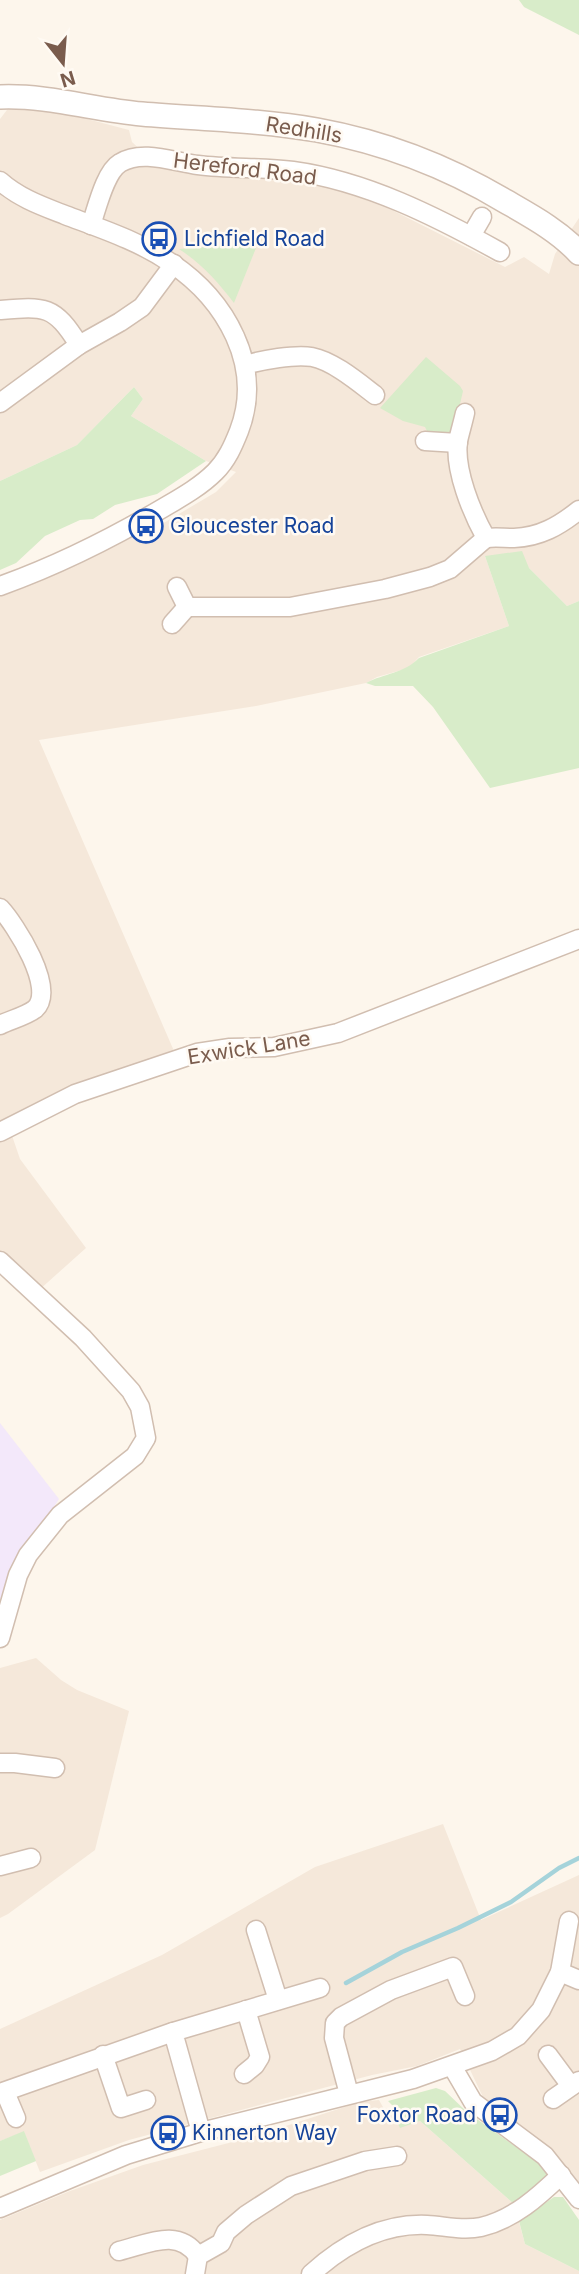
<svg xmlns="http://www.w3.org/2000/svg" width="579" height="2274" font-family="Inter,sans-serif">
<rect width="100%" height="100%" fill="#fdf6ec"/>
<g fill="#f5e8da">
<polygon points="10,106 68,114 129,130 132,142 152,161 264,173 337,189 392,210 505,267 524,257 549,274 555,254 579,218 579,601 567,606 529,568 485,556 509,626 419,657 409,668 377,677 366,683 256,706 39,740 174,1051 72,1089 6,1118 20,1159 86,1248 38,1291 0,1252 0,588 118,536 162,524 216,492 236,472 206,461 131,416 143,399 134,387 77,445 0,481 0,119"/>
<polygon points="36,1658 61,1680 77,1690 129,1711 95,1850 8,1914 0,1918 0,1668"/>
<polygon points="443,1824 481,1920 579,1875 579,2182 551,2148 483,2097 460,2049 417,2066 372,2075 129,2140 40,2172 24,2132 0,2141 0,2029 162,1955 315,1867"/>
<polygon points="379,2100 388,2116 394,2115 400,2127 420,2121 514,2204 525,2244 579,2271 579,2274 0,2274 0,2220 70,2191 143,2165 252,2137 360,2102"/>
</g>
<polygon fill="#f3e8fa" points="0,1423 59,1499 34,1538 0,1607"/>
<g fill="#d8ecc9">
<polygon points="519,0 579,0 579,35 524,7"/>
<path d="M229,245l27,3 -22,55c-16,-21 -33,-40 -55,-54z"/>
<polygon points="426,357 460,386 463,391 455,426 448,435 429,435 425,427 403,421 380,408"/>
<polygon points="134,387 143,399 131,416 206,461 157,494 115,505 93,519 80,520 45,536 16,563 0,570 0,481 77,445"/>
<path d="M522,551l7,17 38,38 12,-5v167l-89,20 -57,-81 -20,-21h-38l-9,-3c19,-10 37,-9 53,-25l90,-32 -24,-70z"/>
<polygon points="436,2088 445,2091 467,2112 540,2164 549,2178 514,2204 420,2121 400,2128 394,2115 400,2113 388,2101"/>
<polygon points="24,2131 36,2161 0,2176 0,2141"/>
<polygon points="554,2197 563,2197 579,2220 579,2271 525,2244 519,2221"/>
</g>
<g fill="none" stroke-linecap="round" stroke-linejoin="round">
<polyline stroke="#a5d3da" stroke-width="4.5" points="346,1983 402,1952 458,1928 511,1902 559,1868 579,1858"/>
<defs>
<g id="minor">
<path d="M0,181c19,17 42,25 65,34 37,14 74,26 106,48 55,37 93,103 68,168 -6,15 -12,29 -24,41 -15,15 -35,26 -52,36 -51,30 -107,58 -163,78"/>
<path d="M91,225c6,-17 14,-53 29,-62 22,-14 54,-1 78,2 31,4 64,2 95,6 73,10 144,46 207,81"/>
<polyline points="471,236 482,217"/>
<path d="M0,310c45,-4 54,-5 79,35"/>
<path d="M245,365c17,-5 50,-11 67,-8 21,4 46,25 63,38"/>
<polyline points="0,403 79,345 120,322 142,307 174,264"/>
<path d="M465,413c-2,9 -5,19 -7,28 -4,29 14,72 28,97 10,-1 18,0 28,0 26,-1 45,-12 65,-28"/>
<polyline points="425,441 458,443"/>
<polyline points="177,587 187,607 290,607 385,589 430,577 450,569 486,538"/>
<polyline points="172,624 187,607"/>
<path d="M0,908c15,16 57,81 35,101 -9,7 -25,11 -35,16"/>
<polyline points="0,1132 75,1094 197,1053 230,1048 274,1047 338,1033 579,939"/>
<polyline points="0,1261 83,1338 131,1391 140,1407 146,1438 135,1456 60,1515 28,1555 18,1575 0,1638"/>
<polyline points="0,1763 15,1763 55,1768"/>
<polyline points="0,1866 31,1858"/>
<polyline points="256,1930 278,2000"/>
<polyline points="560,1972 579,1980"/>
<polyline points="103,2055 121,2108 146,2100"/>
<polyline points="548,2055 571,2086"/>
<polyline points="452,2066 473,2102 545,2156 579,2199"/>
<polyline points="244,2074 255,2065 260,2057 246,2010"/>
<polyline points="5,2092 16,2118"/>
<polyline points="0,2093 173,2032"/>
<polyline points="349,2094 334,2038 335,2023 341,2017 391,1990 453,1967 465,1996"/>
<polyline points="553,2099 579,2081"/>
<polyline points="201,2132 173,2032 320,1988"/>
<polyline points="0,2208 126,2155 201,2132 413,2079 492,2051 518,2036 541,2010 560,1972 569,1921"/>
<path d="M119,2251c29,-7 59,-24 79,5"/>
<polyline points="195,2274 198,2256 221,2243 226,2232 246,2215 291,2186 365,2161 397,2156"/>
<path d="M311,2274c32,-29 72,-51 116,-49 18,1 36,6 54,2 33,-8 57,-30 80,-52"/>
</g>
<path id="tertiary" d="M0,97c48,-2 95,13 142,17 59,5 117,6 175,16 66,12 131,37 188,71 26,15 54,30 74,52"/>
</defs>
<use href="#minor" stroke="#d1beb0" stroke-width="21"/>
<use href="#tertiary" stroke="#d1beb0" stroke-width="26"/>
<use href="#minor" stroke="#fff" stroke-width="18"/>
<use href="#tertiary" stroke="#fff" stroke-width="23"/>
</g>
<defs>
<symbol id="bus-ring" viewBox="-11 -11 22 22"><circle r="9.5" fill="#fffaf3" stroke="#1a4fb4" stroke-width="1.5"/><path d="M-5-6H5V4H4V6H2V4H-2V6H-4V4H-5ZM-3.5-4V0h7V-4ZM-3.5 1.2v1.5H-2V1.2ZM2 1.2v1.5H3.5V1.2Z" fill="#1a4fb4"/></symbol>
</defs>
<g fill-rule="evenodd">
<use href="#bus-ring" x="140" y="220" width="38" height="38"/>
<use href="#bus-ring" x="127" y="507" width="38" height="38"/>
<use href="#bus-ring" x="481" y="2096" width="38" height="38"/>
<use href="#bus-ring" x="149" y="2114" width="38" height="38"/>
</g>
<g text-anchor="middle" stroke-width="5" stroke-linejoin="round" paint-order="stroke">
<g font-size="21" fill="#7a5c4d" stroke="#fffaf3">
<text transform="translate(304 130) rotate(9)" y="7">Redhills</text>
<text transform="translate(245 169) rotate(7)" y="7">Hereford Road</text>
<text transform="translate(249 1048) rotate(-9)" y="7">Exwick Lane</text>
</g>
<g font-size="21" fill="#164399" stroke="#fffaf3" text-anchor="start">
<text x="184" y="246">Lichfield Road</text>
<text x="170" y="533">Gloucester Road</text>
<text x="476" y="2122" text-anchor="end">Foxtor Road</text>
<text x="192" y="2140">Kinnerton Way</text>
</g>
</g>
<g transform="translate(63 63) rotate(163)" stroke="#fffaf3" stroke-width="5" paint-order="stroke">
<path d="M0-5L12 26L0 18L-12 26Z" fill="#7a5c4d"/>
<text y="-10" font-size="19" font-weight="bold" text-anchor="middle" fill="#7a5c4d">N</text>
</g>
</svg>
